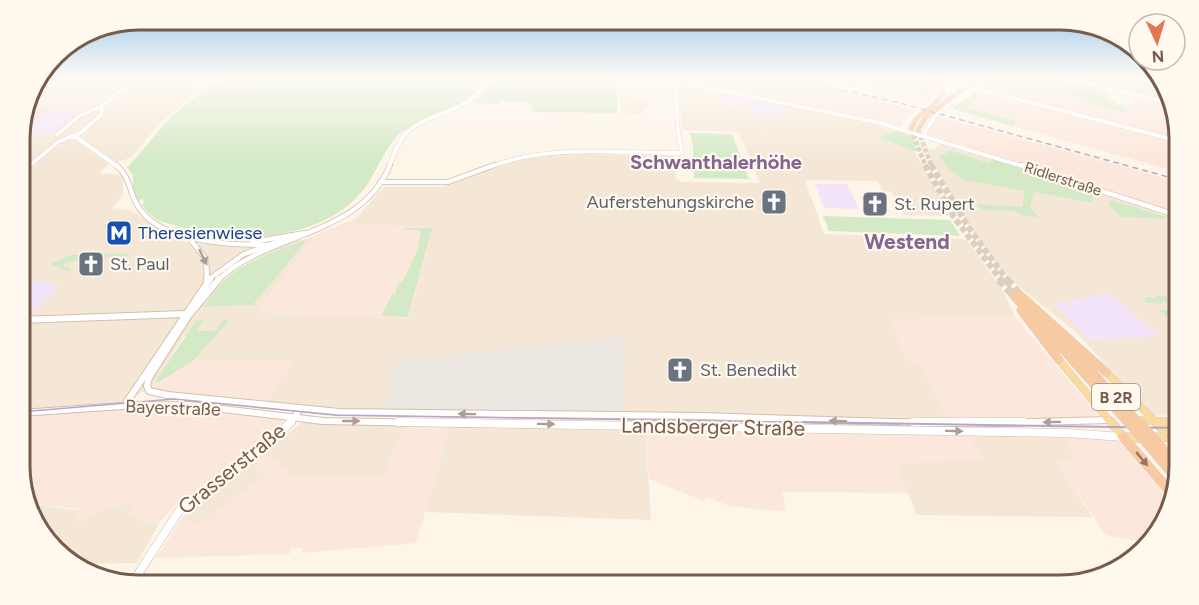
<svg xmlns="http://www.w3.org/2000/svg" width="1199" height="605" font-family="Figtree,sans-serif">
<rect width="100%" height="100%" fill="#fcf5e8"/>
<g fill="#f4e7d6" fill-rule="evenodd">
<path d="M39,77h180l-25,4 -4,6 11,2 -39,32 -32,37 -21,6 -10,9 24,2v19l-10,14 19,3 31,20 28,14 113,-5 51,-21 29,-32h58l67,-27 37,-7 129,3 1,23 6,3 78,1 -21,-51 -57,-2 -3,-46h15l172,38 30,9 -17,6 35,14 36,65 -46,-1 -12,-23 -9,-1 -6,-10 -72,-1 19,54 142,5 38,53 10,23 -125,5 31,44 29,60 -326,-10 1,-76 -227,23 -14,50 -117,-8 26,-41 -99,-1 23,-25h-32l-28,44 1,3 -35,21 -102,7v-274l34,-4 18,-26 -23,6 -16,-13 8,-7h-11zM306,240l-53,65 -48,2 15,-23 21,-17 14,-8z"/>
<polygon points="681,77 701,77 749,90 746,93 681,80"/>
<polygon points="773,78 794,82 837,90 829,104 802,97 796,104 754,95"/>
<polygon points="621,96 647,97 648,109 643,109 643,114 621,113"/>
<polygon points="942,142 1179,217 1179,416 1151,415 1076,332 1008,278 968,224 927,152 926,149 935,149"/>
<polygon points="301,423 306,422 406,423 383,477 294,477 265,453"/>
<polygon points="451,424 645,428 651,520 425,512"/>
<polygon points="968,433 1063,437 1078,461 1056,461 1092,517 917,515 896,463 982,460"/>
<polygon points="252,463 266,475 198,525 192,520 180,521 192,506"/>
<polygon points="133,502 144,524 160,522 137,563 75,564 44,538 32,508 35,504 92,513"/>
</g>
<g fill="#fce7dc">
<polygon points="701,77 770,77 773,78 754,95 746,93 749,90 738,87 739,85"/>
<polygon points="841,77 862,82 848,77 924,77 948,85 928,99"/>
<polygon points="991,79 1115,104 1132,103 1136,97 1172,106 1179,124 1179,172 958,111 984,88 981,85"/>
<polygon points="837,90 886,102 913,110 899,125 796,104 802,97 829,104"/>
<polygon points="937,116 1179,182 1179,213 927,134"/>
<polygon points="343,224 433,227 410,319 255,313 315,235"/>
<polygon points="1014,315 1093,410 1104,422 949,424 920,364 908,363 889,320"/>
<polygon points="193,361 293,362 266,403 160,392 153,388 152,386"/>
<polygon points="181,407 281,419 285,422 282,427 256,449 173,507 160,522 143,524 140,521 141,519 136,518 137,514 130,516 132,502 92,513 85,522 72,520 79,509 36,504 32,508 21,482 20,416 114,409"/>
<polygon points="406,423 451,424 416,543 301,553 303,548 292,548 289,554 156,558 180,521 192,520 199,524 266,475 252,463 265,453 294,477 383,477"/>
<polygon points="645,428 968,433 983,460 897,463 908,493 782,492 786,511 754,509 731,506 708,498 704,501 649,479"/>
<polygon points="1063,437 1109,438 1120,442 1171,501 1167,519 1146,543 1106,535 1055,460 1078,460"/>
</g>
<polygon fill="#ede7e1" points="625,337 623,414 383,411 396,361"/>
<g fill="#f2e4f9">
<polygon points="30,93 42,93 34,100 49,113 72,107 77,113 54,133 20,137 21,126 27,121 22,121"/>
<polygon points="733,95 787,105 776,117 750,114 747,106 730,108 724,106 723,102 717,98 730,98"/>
<polygon points="815,184 847,184 859,209 824,208"/>
<polygon points="51,281 48,285 60,285 36,311 20,312 20,290 24,286 29,282"/>
<polygon points="1109,293 1159,336 1089,340 1054,304"/>
</g>
<polygon fill="#fadbde" points="28,100 38,102 49,113 25,128 20,129 27,121 22,121"/>
<g fill="#d4eac6">
<path d="M224,77h259c-3,28 -58,38 -80,54 -19,14 -27,46 -44,64 -35,38 -89,42 -136,44 -6,0 -16,1 -23,-1 -6,-2 -20,-7 -28,-12l15,4c-19,-10 -30,-3 -46,-26h4l-3,-5 -5,3 -4,-10v-17l-6,-8c15,-14 28,-33 42,-48 16,-17 38,-29 55,-42z"/>
<path d="M490,77h127v36l-84,-1 -1,-7 -4,-3 -29,-1 -1,4 -24,-3c8,-6 16,-15 16,-25z"/>
<polygon points="994,77 1054,77 1103,89 1115,104 1138,109 1126,108 1125,110 1130,111 1122,112 1078,101 1079,97 991,79"/>
<polygon points="1073,77 1161,77 1170,100"/>
<polygon points="977,92 983,92 966,108 1016,121 1012,126 953,108"/>
<polygon points="896,131 912,136 917,151 913,151 878,137"/>
<polygon points="690,133 732,134 749,179 694,178 693,145"/>
<polygon points="949,150 988,163 993,159 1081,186 1097,193 1091,202 1087,202 1034,192 1030,207 1039,218 1019,214 1015,211 982,210 978,204 1022,207 1025,191 964,180 949,169 939,155 944,155"/>
<polygon points="1111,200 1173,219 1121,217 1109,205"/>
<polygon points="823,216 950,220 960,236 829,231"/>
<polygon points="405,228 432,228 408,317 381,316 392,295 395,295 398,283 402,283 417,251 421,231 404,229"/>
<path d="M307,240l-54,65 -49,2c19,-31 38,-43 72,-56 10,-4 20,-9 31,-11z"/>
<polygon points="104,253 130,254 124,260 120,260 121,257 87,257 64,264 63,267 70,267 68,269 71,270 70,272 50,264 71,255"/>
<polygon points="1174,294 1179,298 1179,307 1176,310 1179,315 1177,314 1171,321 1163,313 1156,312 1169,309 1175,303 1162,301 1162,304 1142,302 1147,297 1156,298 1158,295 1170,297"/>
<polygon points="204,320 197,331 215,331 223,320 229,321 193,361 157,383 156,380 196,321"/>
</g>
<g fill="none" stroke-linecap="round" stroke-linejoin="round">
<g stroke="#dacfc1" stroke-width="4.5" stroke-dasharray="4.5 2" stroke-linecap="butt">
<polyline points="911,129 926,167"/>
<polyline points="918,130 932,167"/>
</g>
<g stroke="#dacfc1" stroke-width="6" stroke-dasharray="6 3" stroke-linecap="butt">
<polyline points="925,165 954,217 1001,280"/>
<polyline points="931,165 969,228 1007,280"/>
</g>
<g stroke="#dacfc1" stroke-width="8" stroke-dasharray="8 4" stroke-linecap="butt">
<polyline points="999,279 1014,296"/>
<polyline points="1006,279 1020,295"/>
</g>
<defs>
<g id="tertiary-far3">
<polyline points="932,77 958,84"/>
<polyline points="675,81 880,123 1025,167"/>
<polyline points="974,88 1179,141"/>
<polyline points="960,101 976,88"/>
<polyline points="902,130 911,117 943,92"/>
<polyline points="923,136 935,116 965,92"/>
<polyline points="70,137 76,137 118,167"/>
<path d="M490,167c56,-23 131,-14 192,-14l-4,-22 -3,-54"/>
</g>
<g id="tertiary-far2">
<path d="M116,165c17,14 12,31 26,47 26,31 90,33 127,33"/>
<polyline points="1021,165 1179,216"/>
<polyline points="380,182 448,182 494,165"/>
<polyline points="189,238 206,259 207,280"/>
<polyline points="252,242 305,233"/>
</g>
<g id="tertiary-far1">
<polyline points="207,279 207,281"/>
<polyline points="20,413 123,406"/>
<polyline points="290,424 299,410"/>
</g>
<polyline id="tertiary" points="147,560 179,511 265,447 291,422"/>
<g id="secondary-far3">
<polyline points="1060,77 1171,103"/>
<polyline points="38,79 46,77"/>
<polyline points="943,92 965,77"/>
<polyline points="965,92 987,77"/>
<polyline points="57,135 79,116 102,106 137,77"/>
<polyline points="68,137 79,134 101,115 102,106"/>
<polyline points="28,167 58,142 70,137"/>
<path d="M389,167c4,-10 7,-21 14,-30 23,-28 71,-22 85,-60"/>
</g>
<g id="secondary-far2">
<polyline points="20,174 30,165"/>
<polyline points="208,280 244,254 285,239"/>
<path d="M218,280c49,-48 143,-43 172,-115"/>
</g>
<g id="secondary-far1">
<polyline points="219,279 189,315 149,378 147,386 149,391 168,395 339,412 702,416 892,422 994,423 1109,420"/>
<polyline points="20,320 184,314"/>
<polyline points="123,406 189,405 323,421 491,424"/>
<polyline points="124,406 210,279"/>
</g>
<g id="secondary">
<polyline points="398,422 1067,433 1123,437"/>
<polyline points="913,422 1024,422"/>
</g>
<g id="primary-far1">
<polyline points="1059,360 1112,424"/>
<polyline points="1107,373 1158,424"/>
<polyline points="1137,420 1179,422"/>
</g>
<g id="primary">
<polyline points="1111,422 1123,437 1142,438"/>
<polyline points="1156,422 1171,437"/>
<polyline points="1152,438 1179,436"/>
</g>
<g id="trunk-far2">
<polyline points="933,106 943,92"/>
<polyline points="911,129 917,118 931,107"/>
<polyline points="918,130 926,117 979,77"/>
</g>
<g id="trunk-far1">
<polyline points="1020,295 1107,373"/>
<polyline points="1014,296 1067,354"/>
<polyline points="1021,310 1059,360"/>
<polyline points="1051,328 1075,353"/>
</g>
<g id="trunk">
<polyline points="1123,437 1173,495"/>
<polyline points="1171,437 1179,447"/>
<polyline points="1145,441 1177,479"/>
<polyline points="1156,441 1179,468"/>
</g>
</defs>
<use href="#tertiary-far3" stroke="#cebdae" stroke-width="4.5"/>
<use href="#tertiary-far2" stroke="#cebdae" stroke-width="6"/>
<use href="#tertiary-far1" stroke="#cebdae" stroke-width="8"/>
<use href="#tertiary" stroke="#cebdae" stroke-width="9"/>
<use href="#secondary-far3" stroke="#d3bfae" stroke-width="4.5"/>
<use href="#secondary-far2" stroke="#d3bfae" stroke-width="6"/>
<use href="#secondary-far1" stroke="#d3bfae" stroke-width="8"/>
<use href="#secondary" stroke="#d3bfae" stroke-width="9"/>
<use href="#primary-far1" stroke="#d9d1cd" stroke-width="8"/>
<use href="#primary" stroke="#d9d1cd" stroke-width="10"/>
<use href="#trunk-far2" stroke="#d9d1cd" stroke-width="5"/>
<use href="#trunk-far1" stroke="#d9d1cd" stroke-width="9"/>
<use href="#trunk" stroke="#d9d1cd" stroke-width="10"/>
<use href="#tertiary-far3" stroke="#fff" stroke-width="4"/>
<use href="#tertiary-far2" stroke="#fff" stroke-width="4.5"/>
<use href="#tertiary-far1" stroke="#fff" stroke-width="6"/>
<use href="#tertiary" stroke="#fff" stroke-width="8"/>
<use href="#secondary-far3" stroke="#fff" stroke-width="4"/>
<use href="#secondary-far2" stroke="#fff" stroke-width="4.5"/>
<use href="#secondary-far1" stroke="#fff" stroke-width="6"/>
<use href="#secondary" stroke="#fff" stroke-width="8"/>
<use href="#primary-far1" stroke="#f9dba2" stroke-width="7"/>
<use href="#primary" stroke="#f9dba2" stroke-width="8"/>
<use href="#trunk-far2" stroke="#f7caa2" stroke-width="4.5"/>
<use href="#trunk-far1" stroke="#f7caa2" stroke-width="8"/>
<use href="#trunk" stroke="#f7caa2" stroke-width="9"/>
<polyline stroke="#b8a6c6" stroke-width="1.5" points="20,412 174,399 336,415 901,424"/>
<polyline stroke="#b8a6c6" stroke-width="2" points="803,422 1179,428"/>
<g stroke="#b8a6c6" stroke-width="1.5" stroke-dasharray="6 4" stroke-linecap="butt">
<polyline points="784,77 896,102 1179,180"/>
<polyline points="831,77 861,85"/>
</g>
<polyline stroke="#b8a6c6" stroke-width="2" stroke-dasharray="12 8" stroke-linecap="butt" points="108,578 221,578 289,585"/>
<defs>
<polyline id="tertiary-bridge-far1" points="958,84 974,88"/>
<polyline id="tertiary-bridge" points="132,584 147,560"/>
<g id="trunk-bridge-far1">
<polyline points="1075,353 1140,424"/>
<polyline points="1067,354 1129,424"/>
</g>
<g id="trunk-bridge">
<polyline points="1128,422 1145,441"/>
<polyline points="1139,422 1156,441"/>
</g>
</defs>
<use href="#tertiary-bridge-far1" stroke="#cebdae" stroke-width="4.5" stroke-linecap="butt"/>
<use href="#tertiary-bridge" stroke="#cebdae" stroke-width="9" stroke-linecap="butt"/>
<use href="#trunk-bridge-far1" stroke="#d9d1cd" stroke-width="9" stroke-linecap="butt"/>
<use href="#trunk-bridge" stroke="#d9d1cd" stroke-width="10" stroke-linecap="butt"/>
<use href="#tertiary-bridge-far1" stroke="#fff" stroke-width="4"/>
<use href="#tertiary-bridge" stroke="#fff" stroke-width="8"/>
<use href="#trunk-bridge-far1" stroke="#f7caa2" stroke-width="8"/>
<use href="#trunk-bridge" stroke="#f7caa2" stroke-width="9"/>
</g>
<defs><path id="oneway-solid" d="M-6-.8H1V-3.2L6.5 0L1 3.2V.8H-6Z" transform="scale(1.5)"/></defs>
<g fill="#ad9d94">
<use href="#oneway-solid" transform="translate(203 257) rotate(64)"/>
<use href="#oneway-solid" transform="translate(467 414) rotate(-179)"/>
<use href="#oneway-solid" transform="translate(351 421)"/>
<use href="#oneway-solid" transform="translate(838 421) rotate(-179)"/>
<use href="#oneway-solid" transform="translate(1052 422) rotate(179)"/>
<use href="#oneway-solid" transform="translate(546 424) rotate(1)"/>
<use href="#oneway-solid" transform="translate(954 431) rotate(1)"/>
</g>
<use fill="#967862" href="#oneway-solid" transform="translate(1142 459) rotate(50)"/>
<linearGradient id="sky" x2="0" y2="1"><stop stop-color="#96c5e7"/><stop offset="0.48" stop-color="#fefaf5"/><stop offset="1" stop-color="#fefaf5" stop-opacity="0"/></linearGradient>
<rect width="1199" height="162" fill="url(#sky)"/>
<defs>
<symbol id="church-square" viewBox="-11 -11 22 22"><rect x="-9" y="-9" width="18" height="18" rx="4" fill="#6b7280" stroke="#fff9ef"/><path d="M-1.2-6h2.4v3.5h3.3v2.4h-3.3V6h-2.4V-.1h-3.3v-2.4h3.3Z" fill="#fff"/></symbol>
<symbol id="metro-square" viewBox="-11 -11 22 22"><rect x="-9" y="-9" width="18" height="18" rx="4" fill="#1a4fb4" stroke="#fff9ef"/><path d="M-5.5 5V-5H-3L0 0L3-5H5.5V5H3V-.5L0 4L-3-.5V5Z" fill="#fff"/></symbol>
</defs>
<g fill-rule="evenodd">
<use href="#church-square" x="759" y="187" width="30" height="30"/>
<use href="#church-square" x="860" y="189" width="30" height="30"/>
<use href="#metro-square" x="104" y="218" width="30" height="30"/>
<use href="#church-square" x="76" y="249" width="30" height="30"/>
<use href="#church-square" x="665" y="355" width="30" height="30"/>
</g>
<g text-anchor="middle" stroke-width="4.5" stroke-linejoin="round" paint-order="stroke">
<g font-size="15" fill="#765c4c" stroke="#fff9ef">
<text transform="translate(1063 179) rotate(18)" y="5">Ridlerstraße</text>
</g>
<rect fill="#fff9ef" stroke="#9f8b7d" stroke-width="1.5" x="1092" y="384" width="48" height="26" rx="4.5"/>
<g font-size="16" font-weight="bold" fill="#765c4c">
<text x="1116" y="403">B 2R</text>
</g>
<g font-size="18" fill="#5b616d" stroke="#fff9ef" text-anchor="start">
<text x="754" y="208" text-anchor="end">Auferstehungskirche</text>
<text x="894" y="210">St. Rupert</text>
<text x="110" y="270">St. Paul</text>
<text x="700" y="376">St. Benedikt</text>
</g>
<g font-size="18" fill="#164399" stroke="#fff9ef" text-anchor="start">
<text x="138" y="239">Theresienwiese</text>
</g>
<g font-size="18" fill="#765c4c" stroke="#fff9ef">
<text transform="translate(173 408) rotate(2)" y="6">Bayerstraße</text>
</g>
<g font-size="20" font-weight="bold" fill="#846492" stroke="#fff9ef">
<text x="716" y="169">Schwanthalerhöhe</text>
</g>
<g font-size="21" font-weight="bold" fill="#846492" stroke="#fff9ef">
<text x="907" y="249">Westend</text>
</g>
<g font-size="21" fill="#765c4c" stroke="#fff9ef">
<text transform="translate(713 427) rotate(1)" y="7">Landsberger Straße</text>
<text transform="translate(232 469) rotate(-39)" y="7">Grasserstraße</text>
</g>
</g>
<path d="M0 0H1199V605H0ZM139 30H1060A109 109 0 0 1 1169 139V466A109 109 0 0 1 1060 575H139A109 109 0 0 1 30 466V139A109 109 0 0 1 139 30Z" fill="#fff9ef" fill-rule="evenodd"/>
<path fill="none" stroke="#765c4c" stroke-width="3" d="M139 30H1060A109 109 0 0 1 1169 139V466A109 109 0 0 1 1060 575H139A109 109 0 0 1 30 466V139A109 109 0 0 1 139 30Z"/>
<g transform="translate(1157 42) rotate(176)"><circle r="28" fill="#fff9ef" stroke="#c8baae" stroke-width="1.5"/>
<path d="M0-4.5L10 22L0 15L-10 22Z" fill="#e37550"/>
<text y="-9" font-size="16" font-weight="bold" text-anchor="middle" fill="#765c4c">N</text>
</g>
</svg>
